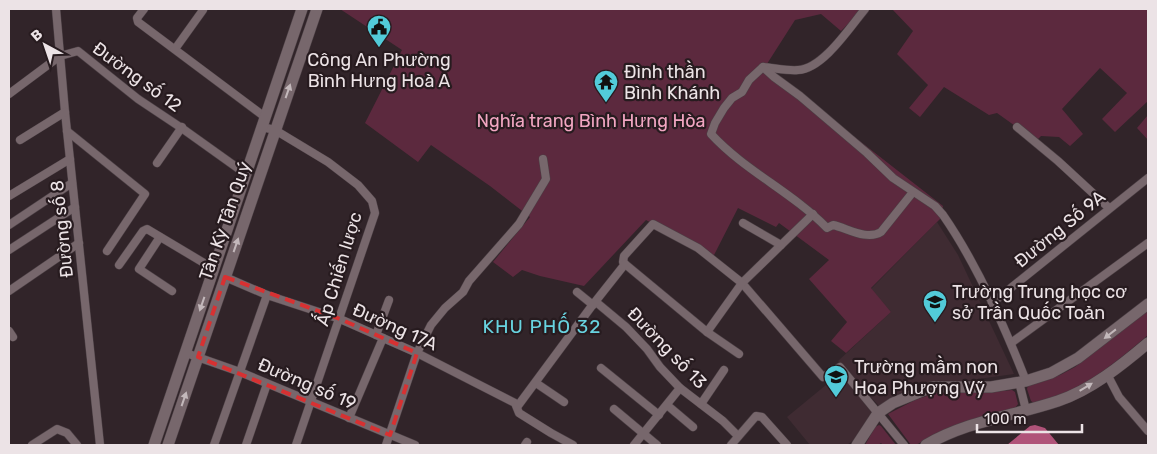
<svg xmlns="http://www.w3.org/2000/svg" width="1157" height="454" font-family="Rubik,sans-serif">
<rect width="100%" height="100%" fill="#312429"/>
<g fill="#3f2b32">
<polygon points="937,222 958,255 1014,374 964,381 918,383 879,406 838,361 891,312 871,289"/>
<polygon points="840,374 844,375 873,411 855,439 847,445 810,445 787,417 826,385 823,381 833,375"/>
</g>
<g fill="#5c293e">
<polygon points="340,9 863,9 841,31 821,14 795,20 765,67 943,206 941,218 871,288 891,312 846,353 831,341 847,322 809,279 829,260 779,223 776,227 738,208 713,257 646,220 584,286 540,276 522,270 513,277 493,262 530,217 490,186 431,145 418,162 365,123 402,50"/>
<polygon points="892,9 1148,9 1148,101 1115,132 1102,119 1127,93 1100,68 1062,109 1083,134 1070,146 1059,137 1041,136 1036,141 997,113 989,115 944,87 920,117 909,108 928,85 897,54 913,31"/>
<polygon points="1148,115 1148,140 1137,128"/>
<path d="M1148,310v25c-24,21 -57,48 -88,60 -8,3 -18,5 -26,8l-3,-2 -4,-12 1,-4 32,-10 15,-8z"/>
<path d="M1012,390l3,2 3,12 -3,4c-38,9 -65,17 -99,37h-5l-23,-31 27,-14 21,-7 55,-1z"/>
<polygon points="879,425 881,426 896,445 883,445 881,443 878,445 865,445 875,427"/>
</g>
<polygon fill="#b05379" points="1035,425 1045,428 1059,445 1007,445 1030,426"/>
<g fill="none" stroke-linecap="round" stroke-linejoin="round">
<defs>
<g id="street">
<polyline points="56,9 65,112 100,445"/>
<polyline points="144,9 137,18 138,22 265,117"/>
<path d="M865,9c-15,18 -42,60 -67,61 -11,1 -23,-2 -35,-3l-14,13 -7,12 -10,6 -8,10 -9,15 -4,11c34,37 81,58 116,94l6,-3c14,3 34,16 48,7l32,-40"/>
<polyline points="175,49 203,10"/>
<path d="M763,67l11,10 26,19 67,57 26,25 42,28 8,9c34,49 61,110 83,166"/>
<polyline points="9,94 60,56 78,51 138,99 183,129 246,174"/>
<polyline points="262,127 275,130 328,162 358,185 372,201 375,213 296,445"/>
<polyline points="1017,127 1058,161 1109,208"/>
<polyline points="67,131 145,194 107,251"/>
<polyline points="20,140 65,112"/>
<polyline points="157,163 182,127"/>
<polyline points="9,196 70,159"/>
<polyline points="813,214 742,283 823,377 840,367 904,445"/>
<polyline points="743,223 781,245"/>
<polyline points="9,225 72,183"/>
<polyline points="160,237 139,269 172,291"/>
<polyline points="9,250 75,207"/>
<polyline points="625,264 623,262 624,256 653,224 698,248 742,283 707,332"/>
<polyline points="119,265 143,231 147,229 214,269"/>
<polyline points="225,277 267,295 340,319 417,353 515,403 519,413 551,433 573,445"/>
<polyline points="9,291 79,243"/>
<polyline points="577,292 593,305"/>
<polyline points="596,302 626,327 647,349 660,367 680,388 723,421 738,436"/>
<polyline points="992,303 1148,178"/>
<polyline points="9,331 13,337"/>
<polyline points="376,335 389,300"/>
<polyline points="1011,343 1148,243"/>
<polyline points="186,353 240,372 415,445"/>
<polyline points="601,368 659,415"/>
<polyline points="1107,374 1119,397 1148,431"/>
<polyline points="1019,382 1026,410"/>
<polyline points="536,383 564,402"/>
<polyline points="701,404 724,370"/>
<polyline points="667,405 693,427"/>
<polyline points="517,407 591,307 625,264 707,332 739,354"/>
<polyline points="614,409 657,445"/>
<polyline points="349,418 383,338"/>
<polyline points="32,445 57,429 67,433 77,445"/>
<polyline points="214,445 267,295"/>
<polyline points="246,445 267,384"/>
<polyline points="386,445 417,353 431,325 445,308 463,292 469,281 519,224 546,179 543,159"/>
<polyline points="525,445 527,442"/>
<polyline points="634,445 680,388"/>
<polyline points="731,445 756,416 762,417 787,445"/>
</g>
<g id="secondary">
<polyline points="154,445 302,9"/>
<polyline points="168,445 317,9"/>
<polyline points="857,445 878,413 893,403 932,387 991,387 1026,381 1051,373 1078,358 1148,304"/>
<path d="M926,445c41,-24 87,-29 132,-44 33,-11 64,-36 90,-58"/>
</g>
</defs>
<use href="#street" stroke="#4c4045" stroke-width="9"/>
<use href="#secondary" stroke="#4c4045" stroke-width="12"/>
<use href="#street" stroke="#77676c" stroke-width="8"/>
<use href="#secondary" stroke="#77676c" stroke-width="11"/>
</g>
<defs><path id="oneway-solid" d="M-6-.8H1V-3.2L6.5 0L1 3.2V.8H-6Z" transform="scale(1.25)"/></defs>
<g fill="#c3b8bb">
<use href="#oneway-solid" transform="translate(288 91) rotate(-71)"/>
<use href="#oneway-solid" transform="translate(236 245) rotate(-71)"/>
<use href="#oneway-solid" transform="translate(202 304) rotate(109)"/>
<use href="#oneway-solid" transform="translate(1110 334) rotate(142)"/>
<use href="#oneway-solid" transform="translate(1086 387) rotate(-31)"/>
<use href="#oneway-solid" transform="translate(184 399) rotate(-71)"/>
</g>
<path fill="none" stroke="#d73132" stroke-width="4" stroke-dasharray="10 6" stroke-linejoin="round" d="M225,277l115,42 77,34 -27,82 -192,-78z"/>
<defs>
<symbol id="civic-pin" viewBox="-11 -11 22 30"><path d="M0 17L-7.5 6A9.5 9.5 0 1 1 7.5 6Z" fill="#52cbd9" stroke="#271b1f"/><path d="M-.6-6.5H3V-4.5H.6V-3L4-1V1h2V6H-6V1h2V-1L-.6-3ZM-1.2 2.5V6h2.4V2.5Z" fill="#111"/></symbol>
<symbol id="temple-pin" viewBox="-11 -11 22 30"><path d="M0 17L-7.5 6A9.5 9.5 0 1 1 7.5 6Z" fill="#52cbd9" stroke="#271b1f"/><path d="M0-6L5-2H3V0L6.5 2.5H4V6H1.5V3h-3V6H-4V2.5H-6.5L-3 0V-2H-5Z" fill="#111"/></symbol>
<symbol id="school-pin" viewBox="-11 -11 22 30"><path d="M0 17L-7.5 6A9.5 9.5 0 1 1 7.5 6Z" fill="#52cbd9" stroke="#271b1f"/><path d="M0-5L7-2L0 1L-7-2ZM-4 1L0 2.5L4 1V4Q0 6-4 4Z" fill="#111"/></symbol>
</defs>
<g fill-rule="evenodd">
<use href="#civic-pin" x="365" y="13" width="28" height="38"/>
<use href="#temple-pin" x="592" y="68" width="28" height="38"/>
<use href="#school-pin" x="921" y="288" width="28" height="38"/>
<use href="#school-pin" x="822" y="363" width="28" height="38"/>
</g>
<g text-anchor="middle" stroke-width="4.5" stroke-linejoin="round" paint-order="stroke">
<g font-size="18" fill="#ece3e6" stroke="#271b1f" text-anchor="start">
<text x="379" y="66" text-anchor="middle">Công An Phường<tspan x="379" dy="21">Bình Hưng Hoà A</tspan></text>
<text x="624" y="78">Đình thần<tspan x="624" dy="21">Bình Khánh</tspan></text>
<text x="952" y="298">Trường Trung học cơ<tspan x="952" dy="21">sở Trần Quốc Toản</tspan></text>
<text x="854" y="373">Trường mầm non<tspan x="854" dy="21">Hoa Phượng Vỹ</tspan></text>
</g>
<g font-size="18" fill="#ece3e6" stroke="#271b1f">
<text transform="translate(137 77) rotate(36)" y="6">Đường số 12</text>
<text transform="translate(225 221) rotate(-71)" y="6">Tân Kỳ Tân Quý</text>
<text transform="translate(62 229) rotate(-96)" y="6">Đường số 8</text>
<text transform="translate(1060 229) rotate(-39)" y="6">Đường Số 9A</text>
<text transform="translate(339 269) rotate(-73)" y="6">Ấp Chiến lược</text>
<text transform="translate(395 327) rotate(24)" y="6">Đường 17A</text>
<text transform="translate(667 348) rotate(46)" y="6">Đường số 13</text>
<text transform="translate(307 384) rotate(23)" y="6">Đường số 19</text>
</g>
<g font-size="18" fill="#f2a6c2" stroke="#271b1f">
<text x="591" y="127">Nghĩa trang Bình Hưng Hòa</text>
</g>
<g font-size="19" letter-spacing="1" fill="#68d3e0" stroke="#271b1f">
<text x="542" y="333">KHU PHỐ 32</text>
</g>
</g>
<rect width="1157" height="454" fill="none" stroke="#ece3e6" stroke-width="20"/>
<g transform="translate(45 45) rotate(320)" stroke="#271b1f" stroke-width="4" paint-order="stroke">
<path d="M0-4L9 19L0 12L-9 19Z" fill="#ece3e6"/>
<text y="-8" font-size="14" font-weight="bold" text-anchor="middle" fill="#ece3e6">B</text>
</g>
<path d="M977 424v8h105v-8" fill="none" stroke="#ece3e6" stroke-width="2.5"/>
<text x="984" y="424" font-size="15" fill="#ece3e6" stroke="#271b1f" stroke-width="4" paint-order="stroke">100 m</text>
</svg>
